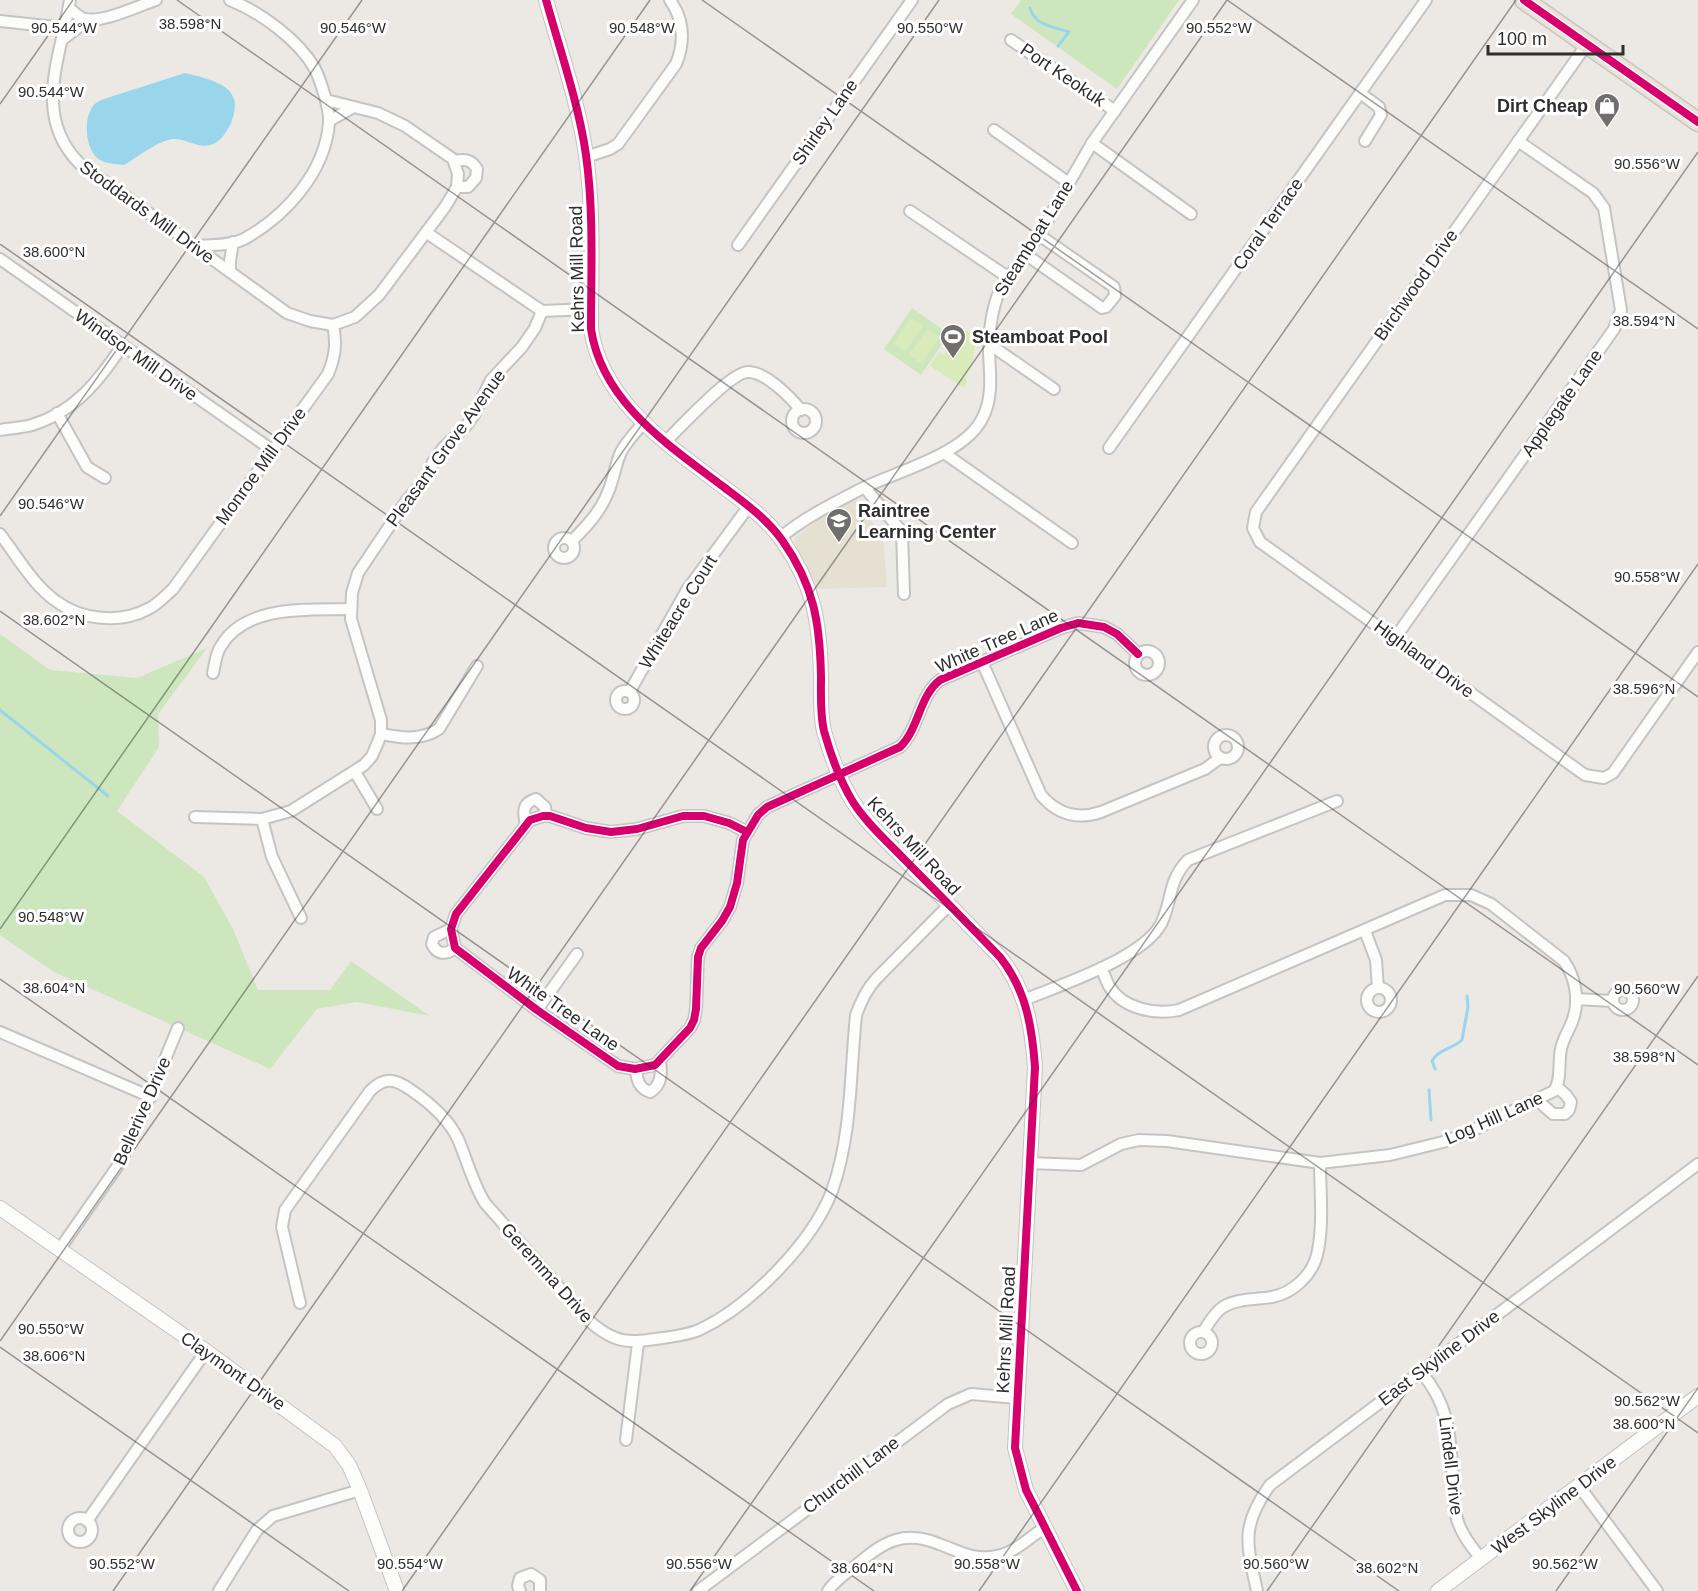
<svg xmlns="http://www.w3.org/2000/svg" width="1698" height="1591" font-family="Helvetica,sans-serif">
<rect width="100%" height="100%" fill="#ece8e4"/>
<polygon fill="#e6e0d3" points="855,499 883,537 887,587 817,589 795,545 795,538 833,508"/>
<g fill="#cee6be">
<polygon points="1021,0 1179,0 1117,89 1011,14"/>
<polygon points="912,308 949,334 921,375 884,349"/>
<polygon points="0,634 50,670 137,678 207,648 158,714 159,747 117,811 204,877 233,929 258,990 330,990 351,961 430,1016 357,1002 317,1009 270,1069 54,972 0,935"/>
</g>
<g fill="#d9eabb">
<polygon points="911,318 923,326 905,352 893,344"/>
<polygon points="927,329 940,337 921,364 909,355"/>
<polygon points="966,330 973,335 971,341 975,343 972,364 965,376 967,383 964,388 930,366 939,352 944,355 957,337 960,339"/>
</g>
<path fill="#99d6ec" d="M185,73c28,7 62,13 46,50 -4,8 -10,18 -18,21 -14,6 -26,-6 -40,-5 -16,2 -35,18 -49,26 -7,-1 -17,-1 -24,-5 -15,-9 -17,-42 -7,-54 2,-3 5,-4 8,-6z"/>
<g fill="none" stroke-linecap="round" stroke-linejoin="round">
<g stroke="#99d6ec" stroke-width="3">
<path d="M1030,8c4,17 24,19 39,24l-11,14"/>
<polyline points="0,710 108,796"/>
<path d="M1435,1069l-3,-8c5,-11 20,-12 30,-21l6,-33 -1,-11"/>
<polyline points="1429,1090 1431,1120"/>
</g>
<defs>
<g id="minor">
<path d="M70,0c-9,56 -38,115 9,163l208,150 23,8 23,4"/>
<path d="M69,8c5,4 10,10 16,11 18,4 53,-13 71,-19"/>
<polyline points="0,21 65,28"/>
<polyline points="63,39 88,20"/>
<polyline points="1011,40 1115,111"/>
<polyline points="1587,44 1256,512 1253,528 1260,542 1585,775 1604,778 1613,773 1698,652"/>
<polyline points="1360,93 1379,107 1381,115 1365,141"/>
<polyline points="329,121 352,108"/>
<polyline points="994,130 1069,183"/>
<polyline points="1092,143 1191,214"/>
<path d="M586,157l24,-8 8,-5 58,-80c9,-22 8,-44 -6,-64"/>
<path d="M454,161c11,-2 17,-2 23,8l-1,9 -8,9h-11"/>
<polyline points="910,211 1009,278"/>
<polyline points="427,233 542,311 591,309"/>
<polyline points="738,245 912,0"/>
<path d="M194,246c15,-1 36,0 50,-7 42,-23 81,-67 85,-116 1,-7 -2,-16 -3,-23"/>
<polyline points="1025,254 1102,308 1106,307 1115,296 1114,287 1039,235"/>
<polyline points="0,259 272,450"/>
<polyline points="230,272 230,261 233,242"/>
<polyline points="989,344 1054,389"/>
<circle cx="804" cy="421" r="12"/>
<polyline points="57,413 87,467 105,478"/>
<path d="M0,430c10,-2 22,-2 32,-5 42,-13 67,-44 90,-79"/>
<path d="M665,442c15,-14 67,-72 84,-70 18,1 41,25 52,38"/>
<polyline points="1109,448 1426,0"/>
<polyline points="944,453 1072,543"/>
<polyline points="865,488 902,532 904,594"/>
<path d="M0,534c17,22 33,51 56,67 25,19 64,23 92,8 9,-4 17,-13 25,-20l155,-215c7,-17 9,-31 5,-49l22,-8 24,-22 66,-88 12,-20 1,-13 -5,-15 -48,-33 -27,-13 -52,-13c-3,-10 -6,-21 -11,-31 -16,-29 -55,-57 -85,-69"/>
<circle cx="564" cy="548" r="10"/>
<path d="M780,538c25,-21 54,-35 83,-50 35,-17 103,-34 120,-71 10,-20 7,-43 6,-64 0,-22 2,-43 11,-63l39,-55 53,-92 101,-143"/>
<path d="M572,541c14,-14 29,-30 36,-49 6,-13 7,-27 13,-40 6,-11 15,-20 23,-30"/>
<polyline points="1395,638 1614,329 1621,310 1604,208 1593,193 1518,141"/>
<circle cx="1147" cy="663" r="12"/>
<path d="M982,662l59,133c16,19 36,25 60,17l104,-43 15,-11"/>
<path d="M213,673c2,-9 3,-20 8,-27 25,-42 88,-36 129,-37"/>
<circle cx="625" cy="700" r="9"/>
<polyline points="630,691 687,590 749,506"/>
<path d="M381,734c21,4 39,7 58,-5l38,-63"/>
<circle cx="1226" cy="747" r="12"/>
<polyline points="355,772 377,809"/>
<polyline points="195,817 262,819 291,811 364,765 372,756 378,742 381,734 381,720 351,619 352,593 358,573 407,500 426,478 433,462 444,447 466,426 474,415 491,380 522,347 535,328 542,311"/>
<polyline points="262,819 272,857 301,918"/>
<path d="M526,824c-3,-12 -4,-21 10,-25l9,8 1,9"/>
<path d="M747,832l-18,-9 -25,-7h-21l-46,13 -26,3 -25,-4 -36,-12h-7l-13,4 -74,94 -5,15 4,19 82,62 81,56 17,3 20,-4 35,-37 4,-8 2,-11 2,-52 3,-9 21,-27 8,-14 7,-24 6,-43 15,-25 9,-8 133,-60c19,-18 19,-51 40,-67l121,-52 17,-5 26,4 13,7 21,20"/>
<path d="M451,929l-17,8 -2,7c5,11 14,11 23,4"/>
<polyline points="1365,931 1376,960 1378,988"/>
<circle cx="1379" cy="1000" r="12"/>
<circle cx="1623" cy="1000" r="10"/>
<polyline points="1576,999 1612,1001"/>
<path d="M1024,1000c36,-15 119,-42 137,-76 12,-24 6,-42 27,-64l149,-59"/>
<polyline points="537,1010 577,954"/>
<polyline points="0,1032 151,1097"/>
<path d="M636,1069c1,12 3,19 14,23 11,-6 12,-18 10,-30"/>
<polyline points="1537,1100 1553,1114 1565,1114 1569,1110 1571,1102 1566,1095 1557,1087"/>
<path d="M1029,1163l52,2 40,-21 18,-4 28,1 153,22 70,-8 53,-13 22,-8 89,-43c8,-12 4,-29 7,-42 2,-11 9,-20 12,-30 7,-19 2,-42 -9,-58l-73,-57 -20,-9h-26l-266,115c-24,5 -56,-1 -70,-24 -3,-6 -5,-12 -8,-18"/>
<polyline points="59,1250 117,1167 129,1146 178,1028"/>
<path d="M300,1303l-18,-76 3,-17 85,-119c15,-15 25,-12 41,-1 19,13 37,28 47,49 9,21 15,45 27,64l103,117c28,25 41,23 75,18 13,-2 24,-3 36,-8 50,-23 113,-87 133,-139 20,-56 18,-117 24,-176 5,-14 10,-25 20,-36l73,-74"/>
<path d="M1203,1332c6,-9 11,-19 20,-25 15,-9 33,-7 49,-10 21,-4 40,-22 45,-42 7,-30 3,-62 3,-92"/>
<circle cx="1201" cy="1343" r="11"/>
<path d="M1421,1372c30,35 29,66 32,110 1,12 1,25 4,37 4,15 15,28 24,40"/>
<polyline points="626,1440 638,1343"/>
<polyline points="1579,1486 1657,1591"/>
<circle cx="80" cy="1530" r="12"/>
<polyline points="87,1521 206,1351"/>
<polyline points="219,1591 257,1530 273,1516 360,1490"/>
<polyline points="520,1591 518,1586 520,1578 531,1574 540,1580 540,1591"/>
<polyline points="698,1591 948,1404 971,1394 1017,1398"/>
<path d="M828,1591c7,-11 21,-20 31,-28 25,-22 46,-33 80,-19 20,7 35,17 58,12 17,-3 33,-19 47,-28"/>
<path d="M1257,1591c-10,-47 -17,-64 13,-106l428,-321"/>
</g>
<g id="tertiary">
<path d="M546,0c14,50 33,105 40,155 8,57 5,116 5,174 11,74 79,117 134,159 20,15 42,31 57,52 32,45 38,83 39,137 0,17 -1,37 3,54 7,25 16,50 29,71 14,22 34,39 52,58 32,32 64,65 95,97 26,33 32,69 35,110l-20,381 11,42 51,101"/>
<polyline points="0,1208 206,1351 335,1446 349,1465 360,1490 397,1591"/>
<polyline points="1438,1591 1698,1396"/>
</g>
<polyline id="trunk" points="1524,0 1698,122"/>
</defs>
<use href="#minor" stroke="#c5c4c5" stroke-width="14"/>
<use href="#tertiary" stroke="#c5c4c5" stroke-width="16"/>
<use href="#trunk" stroke="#c6c5c4" stroke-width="21"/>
<use href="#minor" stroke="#fcfcfb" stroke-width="10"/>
<use href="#tertiary" stroke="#fcfcfb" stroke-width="14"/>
<use href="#trunk" stroke="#e9e2d6" stroke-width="18"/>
<defs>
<g id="cycleway">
<path d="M546,0c14,50 33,105 40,155 8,57 5,116 5,174 11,74 79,117 134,159 20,15 42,31 57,52 32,45 38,83 39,137 0,17 -1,37 3,54 7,25 16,50 29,71 14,22 34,39 52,58 32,32 64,65 95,97 26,33 32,69 35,110l-20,381 11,42 51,101"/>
<polyline points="1524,0 1698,122"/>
<path d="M747,832l-18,-9 -25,-7h-21l-46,13 -26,3 -25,-4 -36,-12h-7l-13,4 -74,94 -5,15 4,19 82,62 81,56 17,3 20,-4 35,-37 4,-8 2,-11 2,-52 3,-9 21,-27 8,-14 7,-24 6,-43 15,-25 9,-8 133,-60c19,-18 19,-51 40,-67l121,-52 17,-5 26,4 13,7 21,20"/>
</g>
</defs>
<use href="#cycleway" stroke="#fff" stroke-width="11"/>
<use href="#cycleway" stroke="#d6006c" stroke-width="8"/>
</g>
<path fill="none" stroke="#2e2e2e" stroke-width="1.5" stroke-opacity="0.45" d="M177,0l1521,1065M702,0l996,697M1227,0l471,329M0,104l73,-104M0,244l1698,1189M0,516l362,-516M0,611l1399,980M0,929l650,-929M0,979l874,612M0,1341l939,-1341M0,1347l349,244M113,1591l1114,-1591M402,1591l1114,-1591M690,1591l1008,-1439M979,1591l719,-1027M1267,1591l431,-615M1556,1591l142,-203"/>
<defs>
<symbol id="shop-pin" viewBox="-11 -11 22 30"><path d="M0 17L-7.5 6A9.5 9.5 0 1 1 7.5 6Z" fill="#706f6e" stroke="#fff"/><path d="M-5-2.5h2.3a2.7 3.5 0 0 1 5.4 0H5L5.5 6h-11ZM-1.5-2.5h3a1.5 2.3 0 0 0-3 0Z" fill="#fff"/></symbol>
<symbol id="stadium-pin" viewBox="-11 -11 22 30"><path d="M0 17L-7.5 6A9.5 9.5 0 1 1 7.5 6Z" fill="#706f6e" stroke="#fff"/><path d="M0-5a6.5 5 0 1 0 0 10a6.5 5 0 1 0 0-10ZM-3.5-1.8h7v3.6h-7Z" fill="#fff"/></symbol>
<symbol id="school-pin" viewBox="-11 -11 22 30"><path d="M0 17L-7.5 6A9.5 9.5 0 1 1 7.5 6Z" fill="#706f6e" stroke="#fff"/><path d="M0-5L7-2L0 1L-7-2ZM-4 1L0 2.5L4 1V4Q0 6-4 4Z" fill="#fff"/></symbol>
</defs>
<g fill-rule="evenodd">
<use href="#shop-pin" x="1592" y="91" width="30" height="40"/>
<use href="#stadium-pin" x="938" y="322" width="30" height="40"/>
<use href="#school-pin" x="824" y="506" width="30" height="40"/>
</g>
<g text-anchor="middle" stroke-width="6" stroke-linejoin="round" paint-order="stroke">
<g font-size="18" fill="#2e2e2e" stroke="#fff">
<text transform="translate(1063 75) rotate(34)" y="6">Port Keokuk</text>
<text transform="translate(825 122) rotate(-55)" y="6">Shirley Lane</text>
<text transform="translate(147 212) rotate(36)" y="6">Stoddards Mill Drive</text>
<text transform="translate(1268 224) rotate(-55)" y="6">Coral Terrace</text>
<text transform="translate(1034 238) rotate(-58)" y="6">Steamboat Lane</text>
<text transform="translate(577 269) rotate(-91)" y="6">Kehrs Mill Road</text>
<text transform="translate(1416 285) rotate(-55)" y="6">Birchwood Drive</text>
<text transform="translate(136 355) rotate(35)" y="6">Windsor Mill Drive</text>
<text transform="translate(1562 403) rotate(-55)" y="6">Applegate Lane</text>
<text transform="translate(446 448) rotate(-54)" y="6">Pleasant Grove Avenue</text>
<text transform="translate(261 466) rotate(-54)" y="6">Monroe Mill Drive</text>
<text transform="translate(678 612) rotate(-58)" y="6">Whiteacre Court</text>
<text transform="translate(997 641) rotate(-24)" y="6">White Tree Lane</text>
<text transform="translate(1424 659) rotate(36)" y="6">Highland Drive</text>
<text transform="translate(914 846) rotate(47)" y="6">Kehrs Mill Road</text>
<text transform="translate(563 1009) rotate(35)" y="6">White Tree Lane</text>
<text transform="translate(142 1111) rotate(-66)" y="6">Bellerive Drive</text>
<text transform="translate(1494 1118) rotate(-24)" y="6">Log Hill Lane</text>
<text transform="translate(547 1273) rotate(48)" y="6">Geremma Drive</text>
<text transform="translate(1006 1330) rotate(-87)" y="6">Kehrs Mill Road</text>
<text transform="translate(1439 1358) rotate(-37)" y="6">East Skyline Drive</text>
<text transform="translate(233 1371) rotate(35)" y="6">Claymont Drive</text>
<text transform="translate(1451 1466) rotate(83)" y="6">Lindell Drive</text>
<text transform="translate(851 1475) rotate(-37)" y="6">Churchill Lane</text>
<text transform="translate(1554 1505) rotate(-37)" y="6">West Skyline Drive</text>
</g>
<g font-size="18" font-weight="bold" fill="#2e2e2e" stroke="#fff" text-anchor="start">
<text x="1588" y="112" text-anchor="end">Dirt Cheap</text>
<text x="972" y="343">Steamboat Pool</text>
<text x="858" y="517">Raintree<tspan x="858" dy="21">Learning Center</tspan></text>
</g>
</g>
<g font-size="15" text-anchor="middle" fill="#2e2e2e" stroke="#fff" stroke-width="6" stroke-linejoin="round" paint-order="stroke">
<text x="190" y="29">38.598°N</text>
<text x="64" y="33">90.544°W</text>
<text x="353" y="33">90.546°W</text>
<text x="642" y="33">90.548°W</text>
<text x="930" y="33">90.550°W</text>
<text x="1219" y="33">90.552°W</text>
<text x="51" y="97">90.544°W</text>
<text x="1647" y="169">90.556°W</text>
<text x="54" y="257">38.600°N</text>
<text x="1644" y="326">38.594°N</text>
<text x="51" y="509">90.546°W</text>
<text x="1647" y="582">90.558°W</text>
<text x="54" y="625">38.602°N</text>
<text x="1644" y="694">38.596°N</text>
<text x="51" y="922">90.548°W</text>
<text x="54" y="993">38.604°N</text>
<text x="1647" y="994">90.560°W</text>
<text x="1644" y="1062">38.598°N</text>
<text x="51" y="1334">90.550°W</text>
<text x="54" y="1361">38.606°N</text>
<text x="1647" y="1406">90.562°W</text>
<text x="1644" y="1429">38.600°N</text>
<text x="122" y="1569">90.552°W</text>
<text x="410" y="1569">90.554°W</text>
<text x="699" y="1569">90.556°W</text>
<text x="987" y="1569">90.558°W</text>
<text x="1276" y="1569">90.560°W</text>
<text x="1565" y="1569">90.562°W</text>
<text x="862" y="1573">38.604°N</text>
<text x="1387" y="1573">38.602°N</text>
</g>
<path d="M1488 45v9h135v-9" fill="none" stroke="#2e2e2e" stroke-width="3"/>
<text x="1497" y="45" font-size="18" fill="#2e2e2e" stroke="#ffffff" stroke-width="4.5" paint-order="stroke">100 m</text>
</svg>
